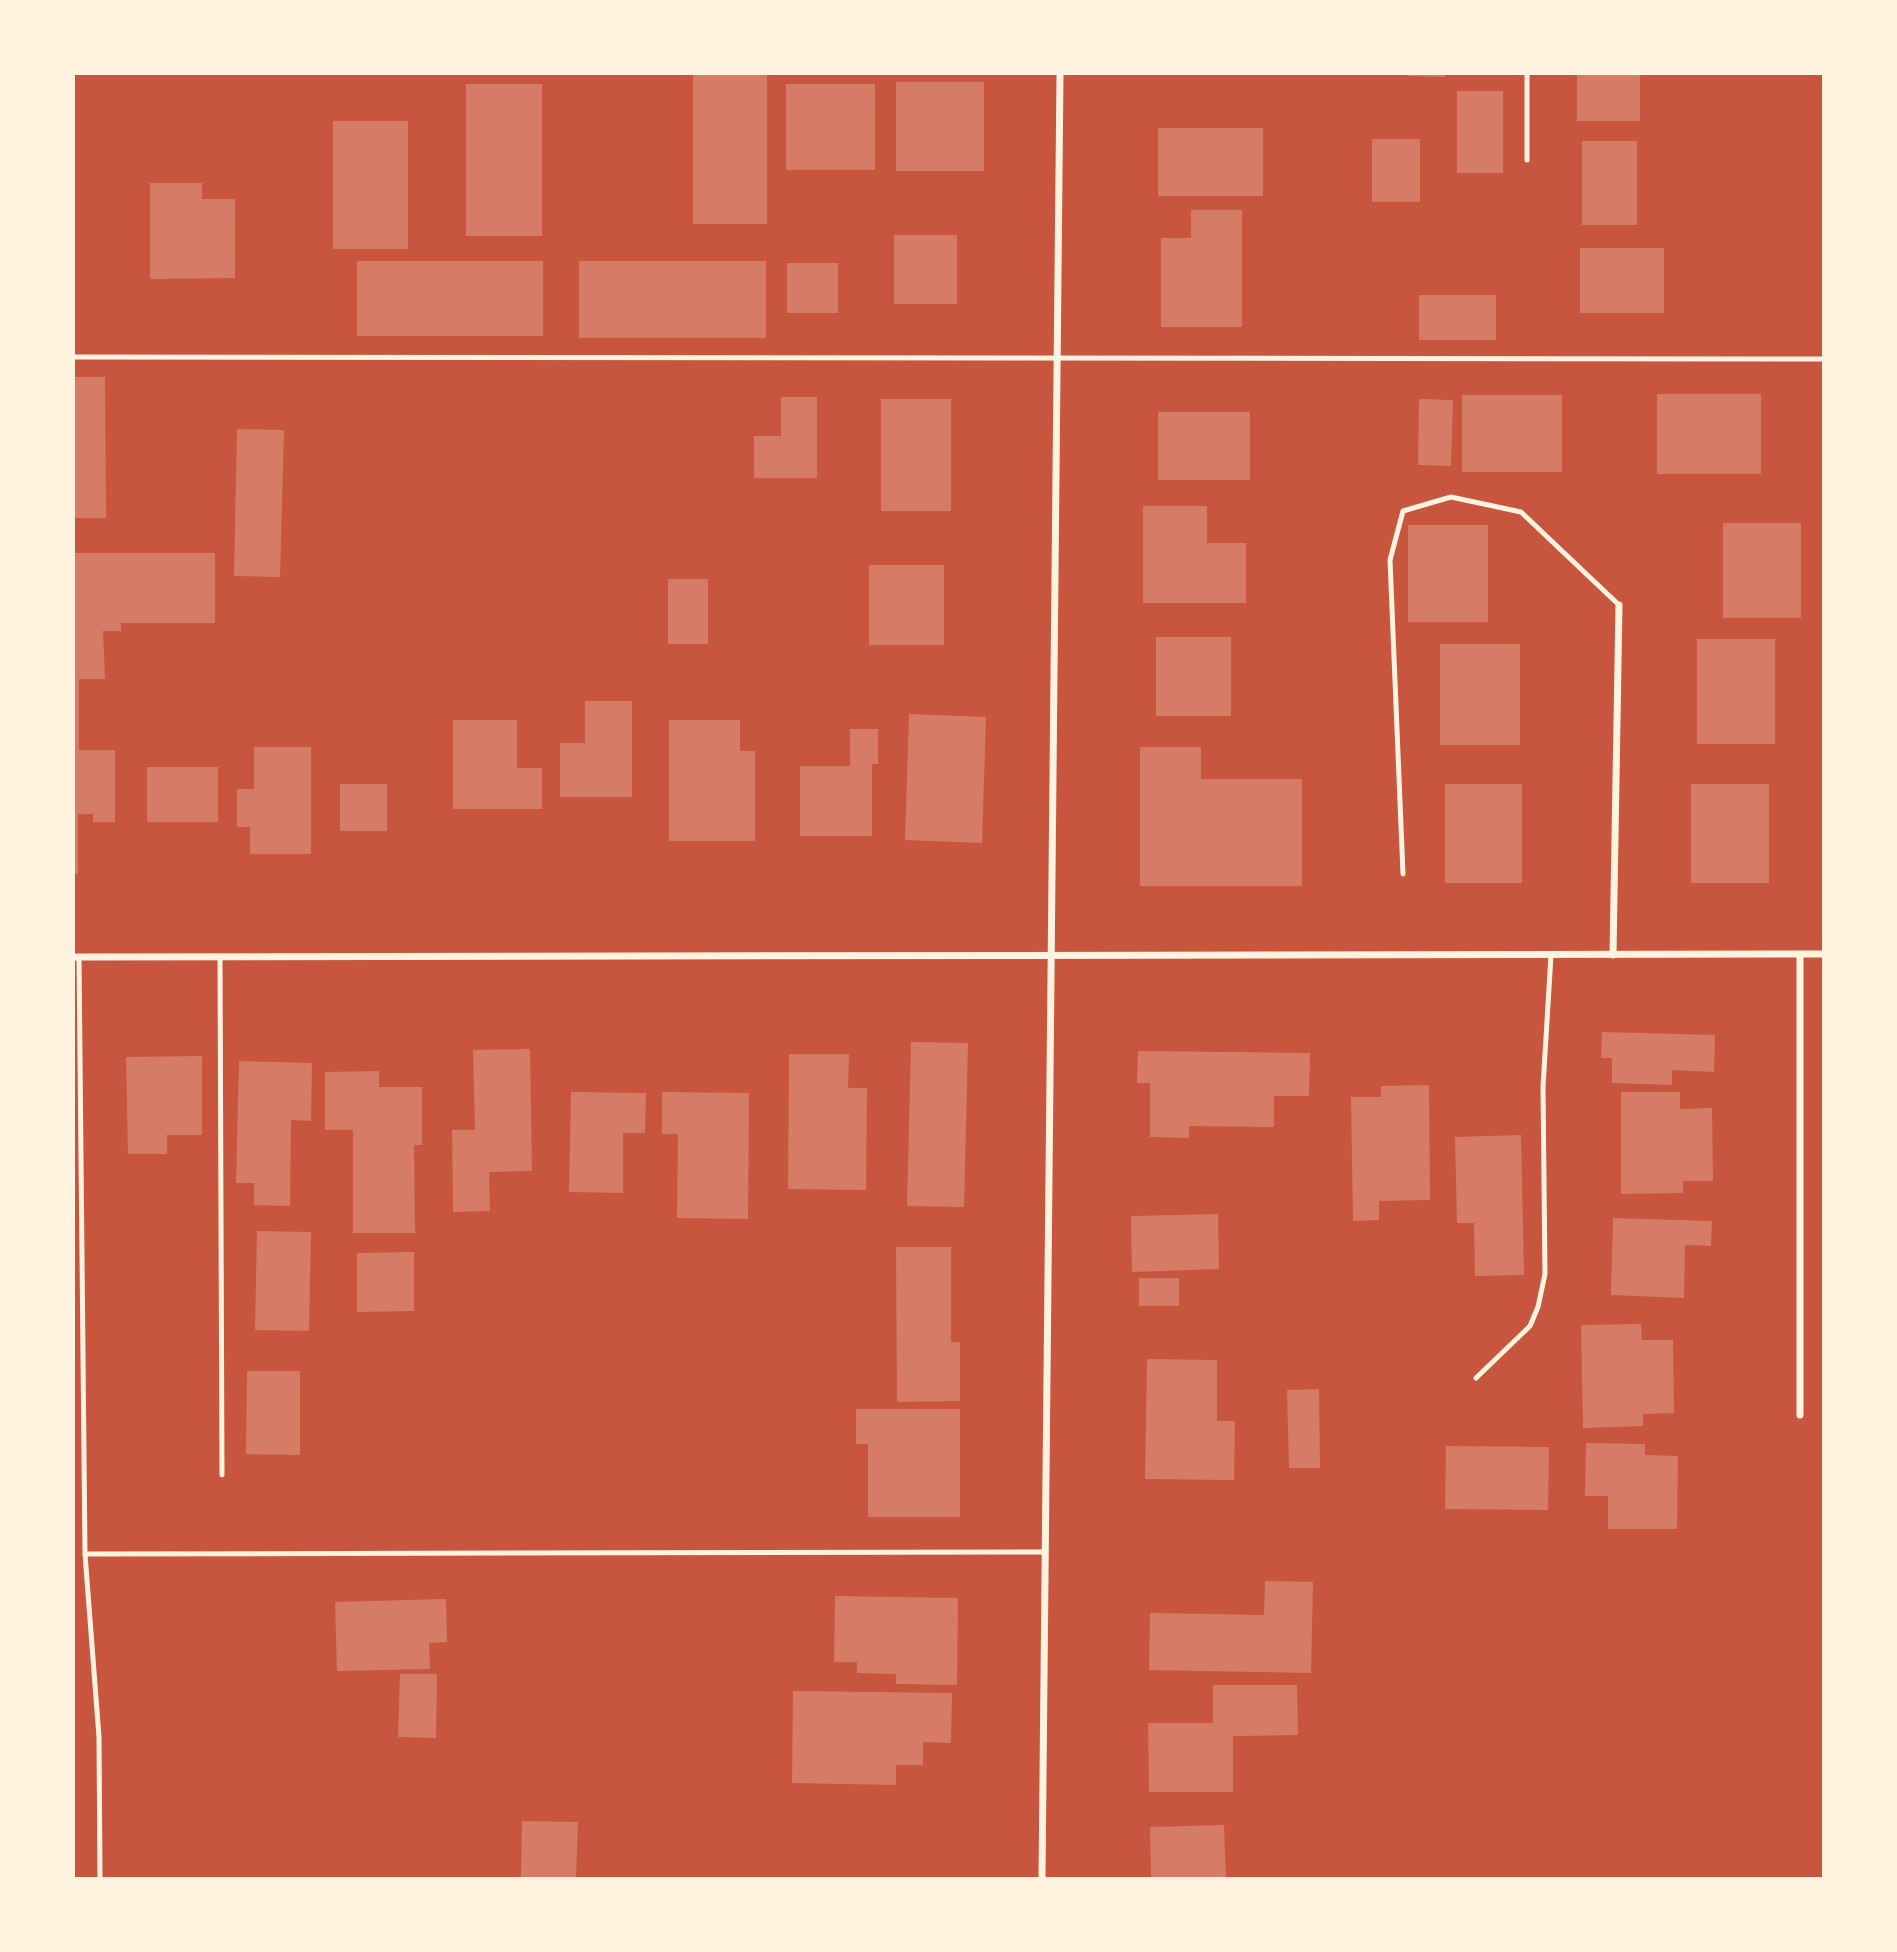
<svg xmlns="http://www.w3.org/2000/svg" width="1897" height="1952" font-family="'DejaVu Sans',sans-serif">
<rect width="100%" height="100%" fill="#c8553d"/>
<g fill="#d67c66">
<rect x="693" y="74" width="74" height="150"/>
<polygon points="1408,74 1445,74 1445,77 1408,76"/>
<rect x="1577" y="74" width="63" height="47"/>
<rect x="896" y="82" width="88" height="89"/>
<rect x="466" y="84" width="76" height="152"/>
<rect x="786" y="84" width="89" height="86"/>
<rect x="1457" y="91" width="46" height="82"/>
<rect x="333" y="121" width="75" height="128"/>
<rect x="1158" y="128" width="105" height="68"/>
<rect x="1372" y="139" width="48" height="63"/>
<rect x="1582" y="141" width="55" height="84"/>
<polygon points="150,183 202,183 202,199 235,199 235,278 150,279"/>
<polygon points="1191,210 1242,210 1242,327 1161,327 1161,238 1191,238"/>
<rect x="894" y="235" width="63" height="69"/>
<rect x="1580" y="248" width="84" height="65"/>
<rect x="357" y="261" width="186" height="75"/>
<rect x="579" y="261" width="187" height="77"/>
<rect x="787" y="263" width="51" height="50"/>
<rect x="1419" y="295" width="77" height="45"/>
<polygon points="74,377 105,377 106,518 74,518"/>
<rect x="1657" y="394" width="104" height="80"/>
<rect x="1462" y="395" width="100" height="77"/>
<polygon points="781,397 817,397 817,478 754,478 754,436 781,436"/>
<rect x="881" y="399" width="70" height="112"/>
<polygon points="1419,399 1453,400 1451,466 1418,465"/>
<rect x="1158" y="412" width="92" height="68"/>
<polygon points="237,429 284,430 280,577 234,576"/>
<polygon points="1143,506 1207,506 1207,543 1246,543 1246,603 1143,603"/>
<rect x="1723" y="523" width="78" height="95"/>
<rect x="1408" y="525" width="80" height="97"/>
<polygon points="74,553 215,553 215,623 121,623 121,631 103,631 105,679 79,679 79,750 115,750 115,822 93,822 93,814 78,814 78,874 74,874"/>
<rect x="869" y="565" width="75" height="80"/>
<rect x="668" y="579" width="40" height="65"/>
<rect x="1156" y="637" width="75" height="79"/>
<rect x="1697" y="639" width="78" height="105"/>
<rect x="1440" y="644" width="80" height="101"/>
<polygon points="585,701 632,701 632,797 560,797 560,743 585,743"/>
<polygon points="909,714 986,717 982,843 905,840"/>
<polygon points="453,720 517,720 517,768 542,768 542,809 453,809"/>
<polygon points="669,720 740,720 740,751 755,751 755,841 669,841"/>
<polygon points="850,729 878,729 878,764 872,764 872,836 800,836 800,766 850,766"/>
<polygon points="254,747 311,747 311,854 250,854 250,827 237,827 237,789 254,789"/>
<polygon points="1140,747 1201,747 1201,779 1302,779 1302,886 1140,886"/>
<rect x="147" y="767" width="71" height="55"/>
<rect x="340" y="784" width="47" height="47"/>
<rect x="1445" y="784" width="77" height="99"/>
<rect x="1691" y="784" width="78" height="99"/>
<polygon points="1602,1032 1715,1035 1714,1072 1672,1070 1672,1085 1612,1083 1612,1058 1601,1058"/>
<polygon points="911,1042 968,1043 964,1207 907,1206"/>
<polygon points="530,1049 532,1171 489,1172 490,1211 453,1212 452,1130 475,1130 473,1050"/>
<polygon points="1138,1051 1310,1053 1309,1096 1274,1096 1274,1127 1189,1126 1189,1138 1150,1137 1150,1083 1137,1083"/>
<polygon points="789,1054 849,1054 848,1088 867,1088 866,1190 788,1189"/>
<polygon points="202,1056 202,1135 167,1135 167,1154 128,1154 126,1057"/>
<polygon points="239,1061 312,1063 311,1121 291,1120 290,1206 254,1205 254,1183 236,1183"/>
<polygon points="379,1071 379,1087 422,1087 422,1145 414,1145 415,1233 353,1233 353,1130 325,1130 325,1072"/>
<polygon points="1429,1085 1430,1200 1379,1201 1379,1220 1353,1221 1351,1097 1381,1097 1381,1086"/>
<polygon points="571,1092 646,1093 645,1133 623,1133 623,1193 569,1192"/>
<polygon points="662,1092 749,1093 748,1219 677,1218 678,1134 662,1134"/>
<polygon points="1621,1092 1680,1092 1680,1109 1712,1108 1713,1181 1683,1181 1683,1193 1621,1194"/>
<polygon points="1521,1135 1524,1275 1475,1276 1474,1223 1457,1223 1455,1137"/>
<polygon points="1218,1214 1219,1269 1132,1272 1131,1216"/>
<polygon points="1613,1218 1712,1221 1711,1246 1685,1245 1684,1298 1611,1295"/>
<polygon points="257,1231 311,1232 309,1331 255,1330"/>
<polygon points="896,1247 951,1247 951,1342 960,1342 960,1401 897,1402"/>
<polygon points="414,1252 414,1311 357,1312 357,1253"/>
<rect x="1139" y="1278" width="40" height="28"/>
<polygon points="1641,1324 1642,1340 1673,1340 1674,1413 1643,1414 1643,1426 1583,1428 1581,1325"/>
<polygon points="1147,1359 1217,1360 1217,1421 1235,1421 1234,1480 1145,1479"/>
<polygon points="247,1371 300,1371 300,1455 246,1454"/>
<polygon points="1319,1389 1320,1468 1289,1468 1287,1390"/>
<polygon points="856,1409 960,1409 960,1517 868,1517 868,1444 856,1444"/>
<polygon points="1586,1443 1645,1444 1645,1455 1678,1456 1677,1529 1608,1529 1608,1496 1585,1496"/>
<polygon points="1446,1446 1549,1447 1548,1510 1445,1509"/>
<polygon points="1265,1581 1313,1582 1311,1673 1149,1670 1150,1613 1264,1615"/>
<polygon points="835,1596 958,1598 957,1685 896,1684 896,1674 857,1673 857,1662 834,1662"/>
<polygon points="446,1599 447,1642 429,1643 430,1669 337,1671 335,1602"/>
<polygon points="400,1674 437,1674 436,1738 398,1737"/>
<polygon points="1213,1685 1297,1685 1298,1735 1233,1736 1233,1792 1149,1792 1148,1723 1213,1723"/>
<polygon points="793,1691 952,1693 951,1743 923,1742 923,1765 896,1765 896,1785 792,1783"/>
<polygon points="522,1821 578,1822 576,1878 521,1878"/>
<polygon points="1224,1825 1226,1878 1151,1878 1150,1827"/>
</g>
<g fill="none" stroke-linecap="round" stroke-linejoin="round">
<g stroke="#fff3e0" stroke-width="5">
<polyline points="1527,160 1527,74"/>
<polyline points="74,357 1824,359"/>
<polyline points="1403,874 1390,560 1403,511 1451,497 1521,512 1619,605"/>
<polyline points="79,957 85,1554 99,1737 100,1878"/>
<polyline points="220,957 222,1475"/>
<polyline points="1476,1378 1530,1326 1538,1307 1545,1274 1543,1087 1551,955"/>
<polyline points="85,1554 1045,1552"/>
</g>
<g stroke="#fff3e0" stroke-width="7">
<polyline points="1800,954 1800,1415"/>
<polyline points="1613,955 1619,605"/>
<polyline points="74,957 1824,954"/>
<polyline points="1042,1878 1060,74"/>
</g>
</g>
<rect width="1897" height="1952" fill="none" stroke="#fff3e0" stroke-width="150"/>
</svg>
